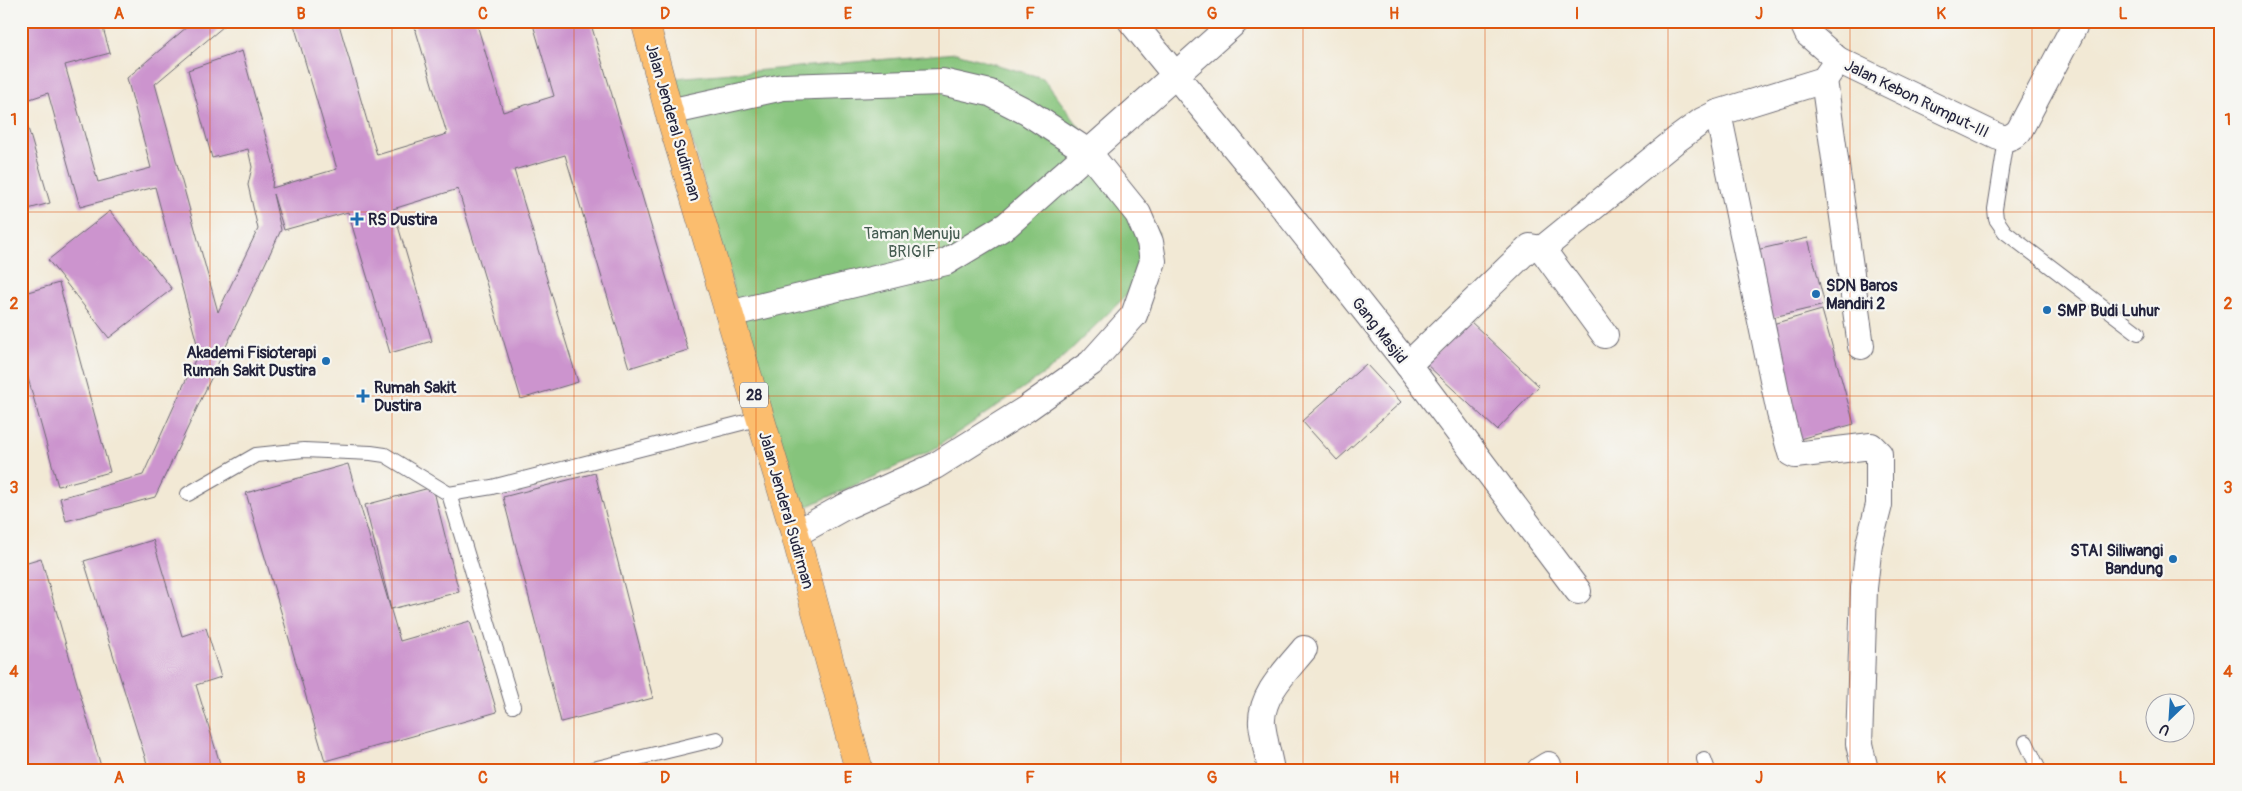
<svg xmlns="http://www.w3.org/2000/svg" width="2242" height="791" font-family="Pangolin,sans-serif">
<rect width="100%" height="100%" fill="#f6f6f2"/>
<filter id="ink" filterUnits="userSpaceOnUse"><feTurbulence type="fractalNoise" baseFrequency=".02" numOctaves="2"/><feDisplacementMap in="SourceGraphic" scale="10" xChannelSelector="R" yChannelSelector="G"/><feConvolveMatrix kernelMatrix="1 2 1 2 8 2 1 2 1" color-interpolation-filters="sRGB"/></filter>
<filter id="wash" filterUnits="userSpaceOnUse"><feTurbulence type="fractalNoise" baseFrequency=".0096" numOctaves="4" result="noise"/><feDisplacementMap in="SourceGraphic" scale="20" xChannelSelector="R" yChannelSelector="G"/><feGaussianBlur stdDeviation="1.12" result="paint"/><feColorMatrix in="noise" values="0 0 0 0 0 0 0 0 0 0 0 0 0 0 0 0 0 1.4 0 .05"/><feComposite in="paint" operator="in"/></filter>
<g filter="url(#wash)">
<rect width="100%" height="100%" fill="#f2e9d5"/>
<polygon fill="#86c47b" stroke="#54735b" points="956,53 1043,78 1158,233 1137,285 1051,369 931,451 795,512 675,78"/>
<g id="blocks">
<g fill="#cc94ce">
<polygon points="21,21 101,21 110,53 65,65 98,182 151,168 127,78 194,21 230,21 155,84 218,312 258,229 248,185 252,167 248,149 212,158 188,70 242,51 274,166 272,188 337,169 293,21 338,21 377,155 447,134 413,21 476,21 503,112 554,96 532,21 590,21 688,350 629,368 565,155 514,170 578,382 521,399 458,189 393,209 432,341 390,353 348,212 284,230 273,194 281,230 155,497 66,521 60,498 143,475 199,351 155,187 80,207 48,93 21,102"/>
<polygon points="21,104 50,203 21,211"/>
<polygon points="110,211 172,289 109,338 48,260"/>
<polygon points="1808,238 1825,305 1769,318 1752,251"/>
<polygon points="59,283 110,472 58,486 21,353 21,294"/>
<polygon points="1822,310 1854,424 1796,440 1769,325"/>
<polygon points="1469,320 1539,386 1497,430 1426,364"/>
<polygon points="1366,364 1401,402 1337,460 1302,421"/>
<polygon points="348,464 400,641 470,621 497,712 325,761 246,493"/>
<polygon points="595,473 653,698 561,722 503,497"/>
<polygon points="433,487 459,592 391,609 365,505"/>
<polygon points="153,540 182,636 206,628 221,677 196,685 222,770 149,770 84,561"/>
<polygon points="41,558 102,770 21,770 21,564"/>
</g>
</g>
</g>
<g filter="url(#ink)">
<use href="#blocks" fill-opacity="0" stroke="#6b6871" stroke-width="1"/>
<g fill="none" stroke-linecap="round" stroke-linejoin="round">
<defs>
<g id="lane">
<polyline points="2006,139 1995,209 1996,219 2005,232 2138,333"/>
<polyline points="188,494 256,455 304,450 371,453 385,455 449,494 492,487 761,418"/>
<polyline points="449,494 513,706"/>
<polyline points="2026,742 2039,770"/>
<polyline points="1704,759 1708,770"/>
<polyline points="589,770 717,739"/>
</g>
<g id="street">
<polyline points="1131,21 1260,178 1408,365 1578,591"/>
<polyline points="1802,21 1808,34 1838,60 1824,80 1718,113 1780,413 1791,453 1795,455 1871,446 1879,454 1879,505 1869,544 1864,588 1859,744 1865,770"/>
<path d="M1838,60l156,75c10,5 17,4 25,-4l58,-110"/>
<polyline points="1824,80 1861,346"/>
<polyline points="669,112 783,87 942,82 990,93 1027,112 1088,152 1138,214 1150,242 1153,261 1134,315 1091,363 1026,409 935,466 842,508 795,534"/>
<polyline points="1542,249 1676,140 1702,121 1718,113"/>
<polyline points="729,314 946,262 1007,225 1236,21"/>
<polyline points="1408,365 1530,247 1542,249 1605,335"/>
<path d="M1271,770c-3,-15 -7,-31 -9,-46 -2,-29 26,-55 42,-75"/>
<polyline points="1540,770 1548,765"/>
</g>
<polyline id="primary" points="645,21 669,112 795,534 859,770"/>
</defs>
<use href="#lane" stroke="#6b6871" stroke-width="16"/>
<use href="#street" stroke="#6b6871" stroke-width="28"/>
<use href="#primary" stroke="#6b6871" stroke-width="29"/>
<use href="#lane" stroke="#fff" stroke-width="14"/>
<use href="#street" stroke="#fff" stroke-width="26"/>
<use href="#primary" stroke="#fbbd6e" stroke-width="28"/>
</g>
</g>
<path fill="none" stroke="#de560e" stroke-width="1" stroke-opacity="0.55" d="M210,21v749M392,21v749M574,21v749M756,21v749M939,21v749M1121,21v749M1303,21v749M1485,21v749M1668,21v749M1850,21v749M2032,21v749M21,212h2200M21,396h2200M21,580h2200"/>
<g fill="#1f6fb2" stroke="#f6f6f2" stroke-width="2">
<path d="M354.5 211.5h5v5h5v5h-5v5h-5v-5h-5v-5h5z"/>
<circle cx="1816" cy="294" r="5"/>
<circle cx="2047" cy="310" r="5"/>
<circle cx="326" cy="361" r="5"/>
<path d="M360.5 388.5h5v5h5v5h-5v5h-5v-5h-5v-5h5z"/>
<circle cx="2173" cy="559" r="5"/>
</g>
<g text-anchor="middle" stroke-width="4.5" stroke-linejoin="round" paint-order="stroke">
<rect fill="#f6f6f2" stroke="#626272" stroke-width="1" x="740" y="382.5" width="28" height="25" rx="4"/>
<g font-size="15" font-weight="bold" fill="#22223b">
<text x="754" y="400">28</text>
</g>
<g font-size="16" fill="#22223b" stroke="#f6f6f2">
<text transform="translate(1917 98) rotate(26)" y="6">Jalan Kebon Rumput-III</text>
<text transform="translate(674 122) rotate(74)" y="6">Jalan Jenderal Sudirman</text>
<text transform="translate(1380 330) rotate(52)" y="6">Gang Masjid</text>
<text transform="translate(787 510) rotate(74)" y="6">Jalan Jenderal Sudirman</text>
</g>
<g font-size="16" font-weight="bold" fill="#22223b" stroke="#f6f6f2" text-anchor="start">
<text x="368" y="225">RS Dustira</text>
<text x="1826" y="291">SDN Baros<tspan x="1826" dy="18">Mandiri 2</tspan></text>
<text x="2057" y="316">SMP Budi Luhur</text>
<text x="316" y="358" text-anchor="end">Akademi Fisioterapi<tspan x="316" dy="18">Rumah Sakit Dustira</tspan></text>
<text x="374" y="393">Rumah Sakit<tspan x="374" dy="18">Dustira</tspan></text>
<text x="2163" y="556" text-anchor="end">STAI Siliwangi<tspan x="2163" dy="18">Bandung</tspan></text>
</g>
<g font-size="16" fill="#455b51" stroke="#f6f6f2">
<text x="912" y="239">Taman Menuju<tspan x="912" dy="18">BRIGIF</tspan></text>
</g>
</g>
<rect width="2242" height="791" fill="none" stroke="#f6f6f2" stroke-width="55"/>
<g transform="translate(2170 718) rotate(205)"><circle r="24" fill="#f6f6f2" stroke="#a1a1a9"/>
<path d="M0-4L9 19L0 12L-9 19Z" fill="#1f6fb2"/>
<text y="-8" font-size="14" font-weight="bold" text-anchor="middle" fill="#22223b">U</text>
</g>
<rect x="28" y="28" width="2186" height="736" fill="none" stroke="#de560e" stroke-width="2"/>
<g font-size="16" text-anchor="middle" font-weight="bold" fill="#de560e">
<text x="119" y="19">A</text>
<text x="301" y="19">B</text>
<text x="483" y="19">C</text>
<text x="665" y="19">D</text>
<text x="848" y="19">E</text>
<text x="1030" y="19">F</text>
<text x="1212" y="19">G</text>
<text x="1394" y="19">H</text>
<text x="1577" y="19">I</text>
<text x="1759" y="19">J</text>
<text x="1941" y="19">K</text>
<text x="2123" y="19">L</text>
<text x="14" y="125">1</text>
<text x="2228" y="125">1</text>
<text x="14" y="309">2</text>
<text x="2228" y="309">2</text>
<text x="14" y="493">3</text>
<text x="2228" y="493">3</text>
<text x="14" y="677">4</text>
<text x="2228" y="677">4</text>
<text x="119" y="783">A</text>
<text x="301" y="783">B</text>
<text x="483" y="783">C</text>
<text x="665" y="783">D</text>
<text x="848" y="783">E</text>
<text x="1030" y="783">F</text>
<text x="1212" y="783">G</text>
<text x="1394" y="783">H</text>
<text x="1577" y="783">I</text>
<text x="1759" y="783">J</text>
<text x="1941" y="783">K</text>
<text x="2123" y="783">L</text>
</g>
</svg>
